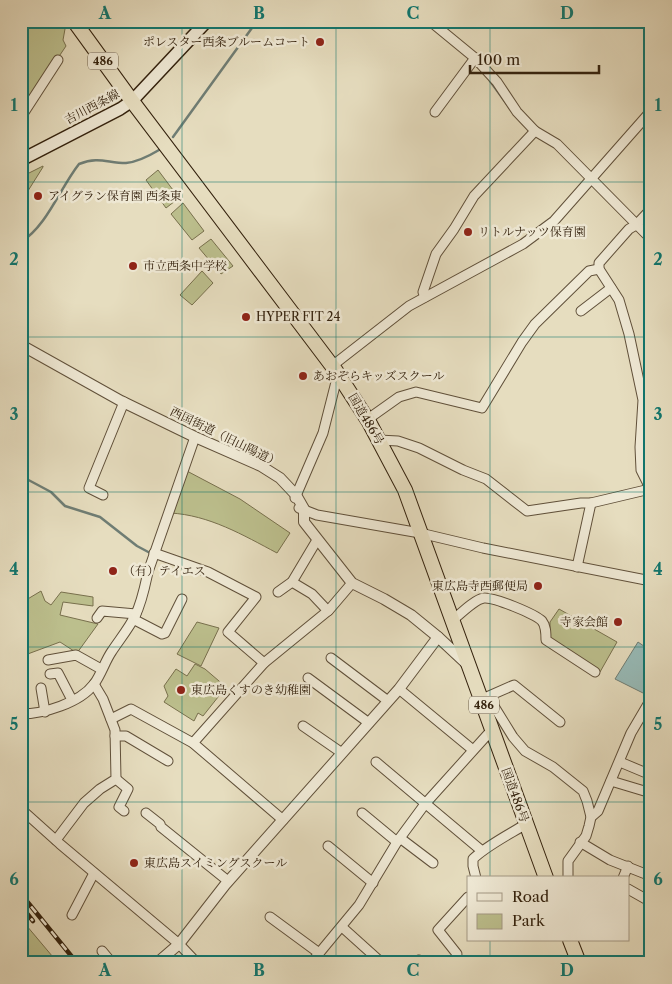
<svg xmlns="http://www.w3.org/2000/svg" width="672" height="984" font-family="'Libre Caslon Text','Noto Serif JP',serif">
<rect width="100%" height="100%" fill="#e6ddbf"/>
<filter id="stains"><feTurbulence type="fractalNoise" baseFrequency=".004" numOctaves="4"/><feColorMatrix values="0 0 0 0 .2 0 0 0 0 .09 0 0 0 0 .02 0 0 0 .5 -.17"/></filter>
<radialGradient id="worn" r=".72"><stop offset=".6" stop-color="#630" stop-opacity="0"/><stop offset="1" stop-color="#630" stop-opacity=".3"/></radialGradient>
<g fill="#bcbf8d" stroke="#78704d">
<polygon points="21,21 60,21 65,29 63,40 66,46 21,113"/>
<polygon points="43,166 43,167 21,202 21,177"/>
<polygon points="158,170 179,198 166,208 146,180"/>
<polygon points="183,203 204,231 192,240 171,214"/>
<polygon points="211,239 233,266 221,274 199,248"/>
<polygon points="202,271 213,283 192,305 180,295"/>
<path d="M185,470l55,29 50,34 -13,20c-34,-18 -68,-38 -107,-40z"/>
<polygon points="41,591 45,601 51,605 61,592 93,597 93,606 63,602 60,615 98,624 77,653 60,642 25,655 21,653 21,603"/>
<polygon points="559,609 617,642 600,672 550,638 550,622"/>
<polygon points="197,622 219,628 201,666 177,654"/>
<polygon points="195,664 205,669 226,687 203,716 198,713 194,721 164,702 168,696 164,686 176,669 187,676"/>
<polygon points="21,919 58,963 21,963"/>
</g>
<polygon fill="#97bbb8" stroke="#6f7d74" points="638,642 651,651 651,690 647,695 615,679"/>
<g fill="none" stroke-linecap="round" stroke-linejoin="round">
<g stroke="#6f7d74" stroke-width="2.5">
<polyline points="490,81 512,111"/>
<polyline points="173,137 257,21"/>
<path d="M21,242c26,-16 39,-54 58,-78 20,-8 28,-1 47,-1 12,-1 23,-7 33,-13"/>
<polyline points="21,476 51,492 65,506 100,517 137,546 152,554"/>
</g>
<defs>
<g id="minor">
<polyline points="430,21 475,58 497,82 517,112 535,131 557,144 651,239"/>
<polyline points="435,112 475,58"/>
<polyline points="21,117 58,60"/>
<polyline points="651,209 636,225 629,229 599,263 599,269 619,300 629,334 643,400 640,447 641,470 651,490"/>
<polyline points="425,297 423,292 436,254 454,229 474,196 535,131"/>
<polyline points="581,311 611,288"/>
<polyline points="332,366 409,306 523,244 554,221 651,111"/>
<polyline points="368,419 399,397 416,392 482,408 522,342 535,324 589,271 599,269"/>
<polyline points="379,440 398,441 419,448 463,470 486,479 527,511 581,503 591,503 650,489"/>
<polyline points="103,495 89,488 124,402"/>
<polyline points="295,498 323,433 338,374"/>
<polyline points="299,508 317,515 420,533 483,548 651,581"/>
<polyline points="154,553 208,572 256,597 228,632 264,663"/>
<polyline points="577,567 591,503"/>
<polyline points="292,582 312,594 328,611"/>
<polyline points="278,592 292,582 317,540"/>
<polyline points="97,618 102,611 136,614"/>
<polyline points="133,619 162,634 165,633 182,599"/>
<path d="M452,621c7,-6 23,-22 32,-23 10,-1 51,16 58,23 4,5 4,12 4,19l49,32"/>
<polyline points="331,658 388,701"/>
<polyline points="48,660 76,655 101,669"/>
<polyline points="50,674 58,673 72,700"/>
<polyline points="308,678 369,723"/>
<polyline points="41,688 45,712"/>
<polyline points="399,689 473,750"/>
<polyline points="482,699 492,703 513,737 525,751 553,767 583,791 587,801 591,817 589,826 586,836 568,861 568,878"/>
<polyline points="482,699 514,685 560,722"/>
<path d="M21,714c22,0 59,-11 73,-30 7,-9 11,-23 18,-33 8,-12 17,-23 23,-35 7,-14 10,-30 13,-44l47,-135"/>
<polyline points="111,719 131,709 193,743 283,820"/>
<polyline points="303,726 342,753"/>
<polyline points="115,736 126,736 168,761"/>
<polyline points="193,743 264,663 329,610 352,583"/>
<polyline points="376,762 482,851"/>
<polyline points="620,762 651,775"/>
<polyline points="116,779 128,789 119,807 124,811"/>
<polyline points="611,781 651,793"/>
<polyline points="21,809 60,844 179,944 197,963"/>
<polyline points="146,813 160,824 161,827 228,881"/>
<polyline points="362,813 397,842"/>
<polyline points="591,817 598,811 631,733 651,699"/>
<polyline points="400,838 433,863"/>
<polyline points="56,840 84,803 100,789 116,779 115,730 103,699 94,684"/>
<polyline points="580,842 610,860 648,875"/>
<polyline points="328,846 373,883"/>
<path d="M476,878l-3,-12v-7c13,-13 37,-25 53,-35"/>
<polyline points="623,878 628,866"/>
<polyline points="628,889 651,902"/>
<polyline points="72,915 94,873"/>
<polyline points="270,917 319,953"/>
<polyline points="342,927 382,963"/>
<polyline points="102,951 112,963"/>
<polyline points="457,954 438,930 468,897"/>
<polyline points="311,963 359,905 397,842 425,804 488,734 493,733"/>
<polyline points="417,963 419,960"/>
</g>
<g id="tertiary">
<polyline points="21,345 121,401 195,437 261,466 280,478 296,495 304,509 304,522 352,583 384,599 411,615 438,637 468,665"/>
<polyline points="157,963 179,944 225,885 399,689 438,637"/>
</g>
<polyline id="secondary" points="21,160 120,109 132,101 207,21"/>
<g id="trunk">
<polyline points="74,21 132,101 336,371 369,422 405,490 546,878"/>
<polyline points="570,940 579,963"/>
</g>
</defs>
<use href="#minor" stroke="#60503a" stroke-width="11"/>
<use href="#tertiary" stroke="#60503a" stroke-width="12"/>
<use href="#secondary" stroke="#33210d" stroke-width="14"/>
<use href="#trunk" stroke="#33210d" stroke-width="16"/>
<use href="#minor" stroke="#efe9d5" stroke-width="9"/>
<use href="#tertiary" stroke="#efe9d5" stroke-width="10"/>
<use href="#secondary" stroke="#efe9d5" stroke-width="11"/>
<use href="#trunk" stroke="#e6ddbf" stroke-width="14"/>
<defs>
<g id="rail">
<polyline points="21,894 77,963"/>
<polyline points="21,906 33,921"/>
</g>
</defs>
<use href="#rail" stroke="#33210d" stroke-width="4.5"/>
<use href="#rail" stroke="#efe9d5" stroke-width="2.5" stroke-dasharray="8" stroke-linecap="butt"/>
</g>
<path fill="none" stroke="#0f766e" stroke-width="1" stroke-opacity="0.55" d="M182,21v942M336,21v942M490,21v857M21,182h630M21,337h630M21,492h630M21,647h630M21,802h630M490,940v23"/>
<g fill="#8f2418" stroke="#efe9d5" stroke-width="2">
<circle cx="320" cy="42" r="5"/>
<circle cx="38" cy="196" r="5"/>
<circle cx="468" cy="232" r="5"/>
<circle cx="133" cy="266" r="5"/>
<circle cx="246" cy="317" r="5"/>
<circle cx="303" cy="376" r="5"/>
<circle cx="113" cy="571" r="5"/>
<circle cx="538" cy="586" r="5"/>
<circle cx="618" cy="622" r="5"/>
<circle cx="181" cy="690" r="5"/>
<circle cx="134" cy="863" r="5"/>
</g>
<g text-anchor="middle" stroke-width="5" stroke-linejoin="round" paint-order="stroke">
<g fill="#efe9d5" stroke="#6b5d49" stroke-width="1">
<rect x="88" y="52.5" width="30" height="17" rx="4"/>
<rect x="469" y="696.5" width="30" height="17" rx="4"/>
</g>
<g font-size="11" font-weight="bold" fill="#33210d">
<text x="103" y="65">486</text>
<text x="484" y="709">486</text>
</g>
<g font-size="12" fill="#33210d" stroke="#efe9d5" text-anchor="start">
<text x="310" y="46" text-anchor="end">ポレスター西条ブルームコート</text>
<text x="48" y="200">アイグラン保育園 西条東</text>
<text x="478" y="236">リトルナッツ保育園</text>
<text x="143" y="270">市立西条中学校</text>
<text x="256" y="321">HYPER FIT 24</text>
<text x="313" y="380">あおぞらキッズスクール</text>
<text x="123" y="575">（有）テイエス</text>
<text x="528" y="590" text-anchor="end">東広島寺西郵便局</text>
<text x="608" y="626" text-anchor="end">寺家会館</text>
<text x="191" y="694">東広島くすのき幼稚園</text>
<text x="144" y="867">東広島スイミングスクール</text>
</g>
<g font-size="12" fill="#33210d" stroke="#efe9d5">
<text transform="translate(92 107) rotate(-28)" y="4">吉川西条線</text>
<text transform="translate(366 419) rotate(59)" y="4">国道486号</text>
<text transform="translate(225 437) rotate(26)" y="4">西国街道（旧山陽道）</text>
<text transform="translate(515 795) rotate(70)" y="4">国道486号</text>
</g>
</g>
<rect width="672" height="984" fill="none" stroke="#e6ddbf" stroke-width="55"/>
<rect x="467" y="876" width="162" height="65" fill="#efe9d5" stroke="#a49985"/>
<rect x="477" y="893" width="25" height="8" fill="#efe9d5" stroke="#a49985"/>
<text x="512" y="902" font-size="15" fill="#33210d">Road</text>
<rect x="477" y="914" width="25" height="15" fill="#bcbf8d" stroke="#a49985"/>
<text x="512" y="926" font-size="15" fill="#33210d">Park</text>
<path d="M470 65v8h129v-8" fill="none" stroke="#33210d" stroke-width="2.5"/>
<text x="477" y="65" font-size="15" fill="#33210d" stroke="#efe9d5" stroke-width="4" paint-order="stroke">100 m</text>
<rect x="28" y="28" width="616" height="928" fill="none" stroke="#0f766e" stroke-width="2"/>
<g font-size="16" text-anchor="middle" font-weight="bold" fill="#0f766e">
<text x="105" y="19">A</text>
<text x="259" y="19">B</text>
<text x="413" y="19">C</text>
<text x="567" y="19">D</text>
<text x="14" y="111">1</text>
<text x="658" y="111">1</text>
<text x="14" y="265">2</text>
<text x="658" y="265">2</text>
<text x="14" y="420">3</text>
<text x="658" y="420">3</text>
<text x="14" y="575">4</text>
<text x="658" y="575">4</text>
<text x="14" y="730">5</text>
<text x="658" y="730">5</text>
<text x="14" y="885">6</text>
<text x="658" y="885">6</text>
<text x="105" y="976">A</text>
<text x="259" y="976">B</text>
<text x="413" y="976">C</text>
<text x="567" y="976">D</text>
</g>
<rect width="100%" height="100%" filter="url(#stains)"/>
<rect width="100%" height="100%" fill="url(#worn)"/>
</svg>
